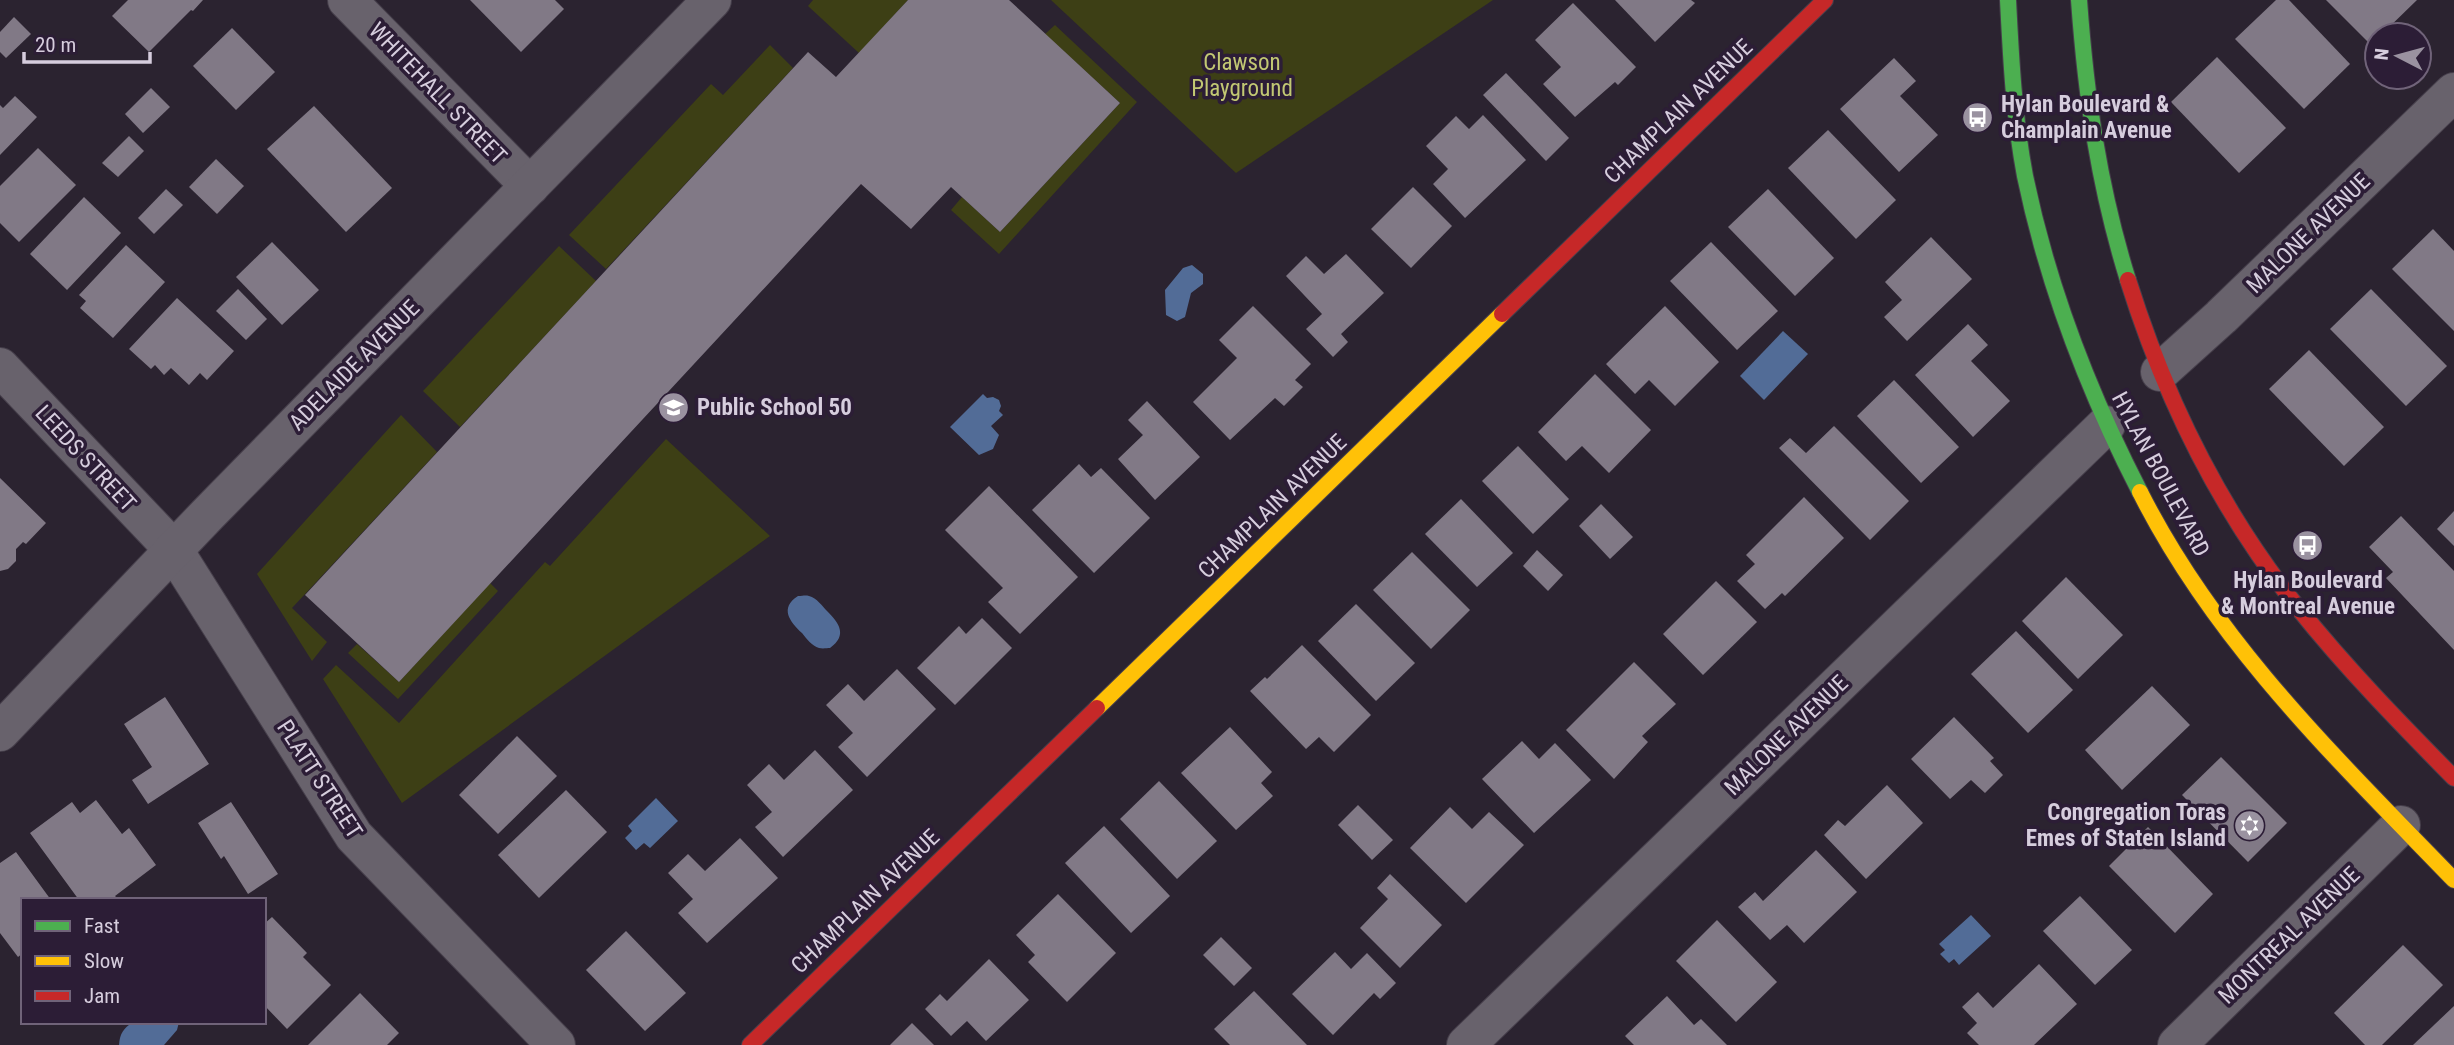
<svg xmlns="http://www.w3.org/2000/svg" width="2454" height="1045" font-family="'Roboto Condensed',sans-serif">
<rect width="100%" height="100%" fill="#2b2330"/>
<g fill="#3d3f15">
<polygon points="813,0 908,0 859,53 808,6"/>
<polygon points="1051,0 1493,0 1236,173"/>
<polygon points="1055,25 1137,102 999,254 951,210 962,197 1000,232 1120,103 1045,34"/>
<polygon points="770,45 793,68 606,269 569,235 711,84 723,95"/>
<polygon points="559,246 596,281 460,427 423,391"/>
<polygon points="401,415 437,452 292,608 327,642 312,661 257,574"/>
<polygon points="666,439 770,536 402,803 323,679 336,665 399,723 545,562 550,566"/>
<polygon points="490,583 498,591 398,699 348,653 357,644 399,682"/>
</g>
<g fill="#526c97">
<polygon points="1192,265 1203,274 1203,284 1191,293 1185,317 1177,321 1166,315 1165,290 1183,268"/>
<polygon points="1783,331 1808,354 1764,400 1740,376"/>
<polygon points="983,394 987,398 993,397 999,400 1001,406 999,411 1003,415 991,426 999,435 993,449 979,455 950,427"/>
<path d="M798,596c5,0 7,-1 11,0 8,2 13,10 18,15 12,12 21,24 3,37 -3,0 -7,1 -11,0 -7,-2 -13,-10 -17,-15 -12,-11 -23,-25 -4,-37z"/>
<polygon points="656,798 678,821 650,848 644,843 636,850 625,838 632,831 628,826"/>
<polygon points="1971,915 1991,936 1959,965 1954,959 1949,963 1940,954 1945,950 1939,944"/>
<path d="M133,1022h46l-2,8 -13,15h-45c1,-12 4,-16 14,-23z"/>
</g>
<g fill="#817986">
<polygon points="128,0 203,0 193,11 191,10 149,52 112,16"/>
<polygon points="470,0 555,0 564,9 521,52"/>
<polygon points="908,0 1009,0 1120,103 1000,232 951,187 911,229 861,184 399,682 305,595 808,52 836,77"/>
<polygon points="1615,0 1691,0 1695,3 1655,42"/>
<polygon points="2276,0 2289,0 2350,64 2304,109 2235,39"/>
<polygon points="2326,0 2417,0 2381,35 2377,35 2377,39 2371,45"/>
<polygon points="1573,3 1636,67 1618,85 1615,82 1575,117 1543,84 1561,67 1535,40"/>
<polygon points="14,17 31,34 6,58 0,52 0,32"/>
<polygon points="232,28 275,72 236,110 193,66"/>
<polygon points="2217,57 2286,128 2239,173 2171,102"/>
<polygon points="1894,58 1916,81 1900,96 1938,135 1899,172 1840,109"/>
<polygon points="1506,73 1569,138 1546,161 1483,95"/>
<polygon points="151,88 170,107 143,133 125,114"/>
<polygon points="15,96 37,117 0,155 0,105 3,108"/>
<polygon points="314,106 392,188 346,232 267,149"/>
<polygon points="1483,115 1526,160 1465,218 1433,184 1448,169 1426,146 1456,116 1469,129"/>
<polygon points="1828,130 1896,200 1856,239 1788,168"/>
<polygon points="129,136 144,151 118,177 102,163"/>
<polygon points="38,148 76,185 19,242 0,223 0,186"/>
<polygon points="216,159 244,186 217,214 189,187"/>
<polygon points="1413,187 1452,226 1411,268 1371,229"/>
<polygon points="166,189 183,205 154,234 138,218"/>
<polygon points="1768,189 1834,258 1795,296 1728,227"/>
<polygon points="84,197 121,233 67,290 30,254"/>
<polygon points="2433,229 2454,251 2454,331 2392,269"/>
<polygon points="1931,237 1972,279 1907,341 1884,317 1902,300 1885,282"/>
<polygon points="272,242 319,290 282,325 236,277"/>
<polygon points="1711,242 1778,311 1737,350 1670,281"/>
<polygon points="126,245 165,282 113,338 80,308 86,301 79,295"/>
<polygon points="1346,254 1384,293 1341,334 1348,342 1333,357 1306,329 1322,314 1286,276 1306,256 1324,274"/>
<polygon points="238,289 267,319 246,340 216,311"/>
<polygon points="2371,289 2447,366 2406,406 2330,329"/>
<polygon points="177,298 234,351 207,380 200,373 189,385 171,368 164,375 155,365 151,369 129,349"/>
<polygon points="1253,306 1311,364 1295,380 1303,387 1284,406 1275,398 1230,440 1193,402 1237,358 1219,340"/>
<polygon points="1665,306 1719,362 1675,406 1649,380 1635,394 1606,364"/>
<polygon points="1968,324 1988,345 1971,361 2010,401 1973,437 1915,375"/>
<polygon points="2309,350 2384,427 2344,466 2269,389"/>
<polygon points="1595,374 1651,430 1609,473 1582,446 1566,461 1538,432"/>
<polygon points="1894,380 1959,447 1921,483 1857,416"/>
<polygon points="1147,401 1200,457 1155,500 1118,459 1143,435 1128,420"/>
<polygon points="1834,426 1909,501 1870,540 1779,448 1790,438 1806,453"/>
<polygon points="1518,446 1569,499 1533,534 1482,481"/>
<polygon points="1079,464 1091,477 1101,468 1150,518 1094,573 1032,510"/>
<polygon points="0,478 46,523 26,544 23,542 16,549 16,561 8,569 0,571"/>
<polygon points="989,486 1078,577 1020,634 988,602 1003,588 945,530"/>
<polygon points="1804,497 1844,538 1785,596 1782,593 1765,609 1737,581 1755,564 1746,555"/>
<polygon points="1461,499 1513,553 1477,587 1425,534"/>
<polygon points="1601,504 1633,537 1610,559 1579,526"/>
<polygon points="2454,511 2454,546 2437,529"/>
<polygon points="2401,516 2454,571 2454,650 2386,578 2393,572 2369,547"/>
<polygon points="1537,550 1563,575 1548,591 1523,566"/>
<polygon points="1412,552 1470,610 1431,649 1373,590"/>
<polygon points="2066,577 2123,635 2078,679 2022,621"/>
<polygon points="1716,581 1757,622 1703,675 1663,634"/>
<polygon points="1356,604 1415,663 1376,701 1318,641"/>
<polygon points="982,618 1012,648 955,705 917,668 959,626 966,634"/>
<polygon points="2016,631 2073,690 2028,733 1971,674"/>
<polygon points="1302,645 1371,715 1334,752 1319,737 1306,749 1250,691 1265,677 1267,679"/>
<polygon points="1634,662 1676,704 1642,736 1648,742 1614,779 1566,730"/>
<polygon points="897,669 936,709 867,777 838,747 853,733 826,705 848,684 864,701"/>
<polygon points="2152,686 2190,725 2122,790 2085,750"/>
<polygon points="165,697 209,764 148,804 132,780 152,767 124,724"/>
<polygon points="1954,717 1994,758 1990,761 2003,775 1985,793 1971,780 1950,799 1911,759"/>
<polygon points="1230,727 1272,772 1261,783 1273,796 1236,830 1181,773"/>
<polygon points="517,736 557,776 498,834 459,795"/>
<polygon points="1522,741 1539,759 1555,743 1591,780 1534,833 1482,779"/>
<polygon points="815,750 853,790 783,857 755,827 772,812 747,785 769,764 784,780"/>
<polygon points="2221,757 2287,823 2248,862 2182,795"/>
<polygon points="1159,781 1217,841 1177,879 1120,819"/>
<polygon points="1887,785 1923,823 1866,879 1824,835 1838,820 1845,826"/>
<polygon points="566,790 607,832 539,898 498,855"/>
<polygon points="96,800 122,834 129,828 156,865 115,896 119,900 79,900 30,833 72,802 80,813"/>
<polygon points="231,802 278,874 248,894 224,856 221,859 198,823"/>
<polygon points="1358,805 1393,840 1372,860 1338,825"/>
<polygon points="1450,807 1472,829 1489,812 1524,845 1466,903 1410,848"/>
<polygon points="1104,826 1170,896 1131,933 1065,863"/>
<polygon points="2148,827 2213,894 2175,933 2109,866"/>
<polygon points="740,838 778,878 707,943 678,913 693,899 668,873 688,854 705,871"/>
<polygon points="1816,850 1857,892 1804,943 1787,925 1770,940 1738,907 1755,892 1763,901"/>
<polygon points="16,852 51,900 23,900 23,953 18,957 0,933 0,863"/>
<polygon points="1390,874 1442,925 1400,968 1360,928 1388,899 1377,888"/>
<polygon points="1058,894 1116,953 1067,1002 1028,962 1035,955 1016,935"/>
<polygon points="2080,896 2132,950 2095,985 2043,931"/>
<polygon points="272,917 307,953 303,957 331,985 287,1029 264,1005 264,924"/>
<polygon points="1717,920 1777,982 1736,1022 1676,961"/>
<polygon points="626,931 686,993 645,1031 586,970"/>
<polygon points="1221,937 1252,968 1234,986 1203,955"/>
<polygon points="2403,945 2443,985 2382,1045 2365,1045 2334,1013"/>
<polygon points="1335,952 1351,969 1367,953 1396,983 1380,999 1374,993 1333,1035 1292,994"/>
<polygon points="989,959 1029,1000 986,1041 967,1021 951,1036 925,1009 940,994 947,1001"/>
<polygon points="2039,964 2077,1004 2034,1045 1979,1045 1967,1033 1977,1023 1962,1007 1978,992 1993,1008"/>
<polygon points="1254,991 1307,1045 1230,1045 1214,1029"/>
<polygon points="360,993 399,1033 387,1045 308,1045"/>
<polygon points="1667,996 1694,1025 1701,1019 1727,1045 1634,1045 1625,1036"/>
<polygon points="2454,1006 2454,1045 2413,1045"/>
<polygon points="912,1023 934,1045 890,1045"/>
</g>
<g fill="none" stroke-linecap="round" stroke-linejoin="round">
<defs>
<g id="street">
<polyline points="347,0 530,186"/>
<polyline points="0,367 173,549 354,836 556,1045"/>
<polyline points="2160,372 2221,317 2454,92"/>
<polyline points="0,732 208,514 712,0"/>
<polyline points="1466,1045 2106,425"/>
<polyline points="2177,1045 2401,825"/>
</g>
<g id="fast">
<path d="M2008,0c3,59 6,118 17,176 23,111 63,215 115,316"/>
<path d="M2079,0c7,97 20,187 49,280"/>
</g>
<g id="slow">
<path d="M2140,492c76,151 198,268 314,388"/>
<polyline points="1097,708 1502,314"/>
</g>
<g id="jam">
<path d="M2128,280c37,118 93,232 171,329 48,60 102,115 155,169"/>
<polyline points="1502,314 1825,0"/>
<polyline points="750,1045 1097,708"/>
</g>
</defs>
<use href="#street" stroke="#463f4b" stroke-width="40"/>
<use href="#fast" stroke="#463f4b" stroke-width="18"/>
<use href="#slow" stroke="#463f4b" stroke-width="18"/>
<use href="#jam" stroke="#463f4b" stroke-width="18"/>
<use href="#street" stroke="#68626c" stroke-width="38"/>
<use href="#fast" stroke="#4caf50" stroke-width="16"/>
<use href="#slow" stroke="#ffc107" stroke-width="16"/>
<use href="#jam" stroke="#c62828" stroke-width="16"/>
</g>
<defs>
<symbol id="bus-disc" viewBox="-11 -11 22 22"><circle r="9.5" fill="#9a92a0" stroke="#2c1d36"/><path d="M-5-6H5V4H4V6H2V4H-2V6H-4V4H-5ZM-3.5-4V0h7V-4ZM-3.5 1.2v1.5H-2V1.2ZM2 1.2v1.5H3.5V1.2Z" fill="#fff"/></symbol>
<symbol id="school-disc" viewBox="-11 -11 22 22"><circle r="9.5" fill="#9a92a0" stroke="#2c1d36"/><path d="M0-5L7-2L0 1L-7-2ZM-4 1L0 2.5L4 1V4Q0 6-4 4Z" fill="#fff"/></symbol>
<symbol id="synagogue-disc" viewBox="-11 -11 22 22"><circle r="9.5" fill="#9a92a0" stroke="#2c1d36"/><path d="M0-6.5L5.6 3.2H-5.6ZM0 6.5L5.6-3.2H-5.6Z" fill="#fff"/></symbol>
</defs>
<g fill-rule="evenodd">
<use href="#bus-disc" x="1960" y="100" width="35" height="35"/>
<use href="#school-disc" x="656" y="390" width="35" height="35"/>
<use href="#bus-disc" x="2290" y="528" width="35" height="35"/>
<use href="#synagogue-disc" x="2232" y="808" width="35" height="35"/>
</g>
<g text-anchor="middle" stroke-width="7" stroke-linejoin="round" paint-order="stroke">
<g font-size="23" fill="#c2c873" stroke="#2c1d36">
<text x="1242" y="70">Clawson<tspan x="1242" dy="26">Playground</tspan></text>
</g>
<g font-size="23" fill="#d6cddd" stroke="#2c1d36">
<text transform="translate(438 93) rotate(46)" y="8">WHITEHALL STREET</text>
<text transform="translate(1678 111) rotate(-44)" y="8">CHAMPLAIN AVENUE</text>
<text transform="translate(2308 233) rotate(-44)" y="8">MALONE AVENUE</text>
<text transform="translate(354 365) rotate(-45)" y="8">ADELAIDE AVENUE</text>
<text transform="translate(86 458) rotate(47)" y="8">LEEDS STREET</text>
<text transform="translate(2161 474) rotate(62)" y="8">HYLAN BOULEVARD</text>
<text transform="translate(1272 506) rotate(-44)" y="8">CHAMPLAIN AVENUE</text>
<text transform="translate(1786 735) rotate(-44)" y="8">MALONE AVENUE</text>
<text transform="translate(320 779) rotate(57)" y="8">PLATT STREET</text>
<text transform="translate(865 901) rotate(-44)" y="8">CHAMPLAIN AVENUE</text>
<text transform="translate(2289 935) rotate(-44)" y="8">MONTREAL AVENUE</text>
</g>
<g font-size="23" font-weight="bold" fill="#d6cddd" stroke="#2c1d36" text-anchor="start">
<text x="2001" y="112">Hylan Boulevard &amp;<tspan x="2001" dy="26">Champlain Avenue</tspan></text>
<text x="697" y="415">Public School 50</text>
<text x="2308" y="588" text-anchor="middle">Hylan Boulevard<tspan x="2308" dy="26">&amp; Montreal Avenue</tspan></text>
<text x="2226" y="820" text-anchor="end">Congregation Toras<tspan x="2226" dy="26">Emes of Staten Island</tspan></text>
</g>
</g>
<rect x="21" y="898" width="245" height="126" fill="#2c1d36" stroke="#706379" stroke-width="2"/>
<rect x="35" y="921" width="35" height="10" fill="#4caf50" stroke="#706379" stroke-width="2"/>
<text x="84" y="933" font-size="21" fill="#d6cddd">Fast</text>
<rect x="35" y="956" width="35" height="10" fill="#ffc107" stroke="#706379" stroke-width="2"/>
<text x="84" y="968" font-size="21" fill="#d6cddd">Slow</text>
<rect x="35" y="991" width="35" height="10" fill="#c62828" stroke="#706379" stroke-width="2"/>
<text x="84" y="1003" font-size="21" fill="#d6cddd">Jam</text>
<g transform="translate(2398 56) rotate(276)"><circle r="33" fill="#2c1d36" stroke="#706379" stroke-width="2"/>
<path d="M0-5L12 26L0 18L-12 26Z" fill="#9a92a0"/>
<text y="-10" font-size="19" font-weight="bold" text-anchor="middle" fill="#d6cddd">N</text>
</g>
<path d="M24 52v10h126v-10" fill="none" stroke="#d6cddd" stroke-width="3.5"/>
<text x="35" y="52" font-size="21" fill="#d6cddd" stroke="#2c1d36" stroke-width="5" paint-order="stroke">20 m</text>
</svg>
